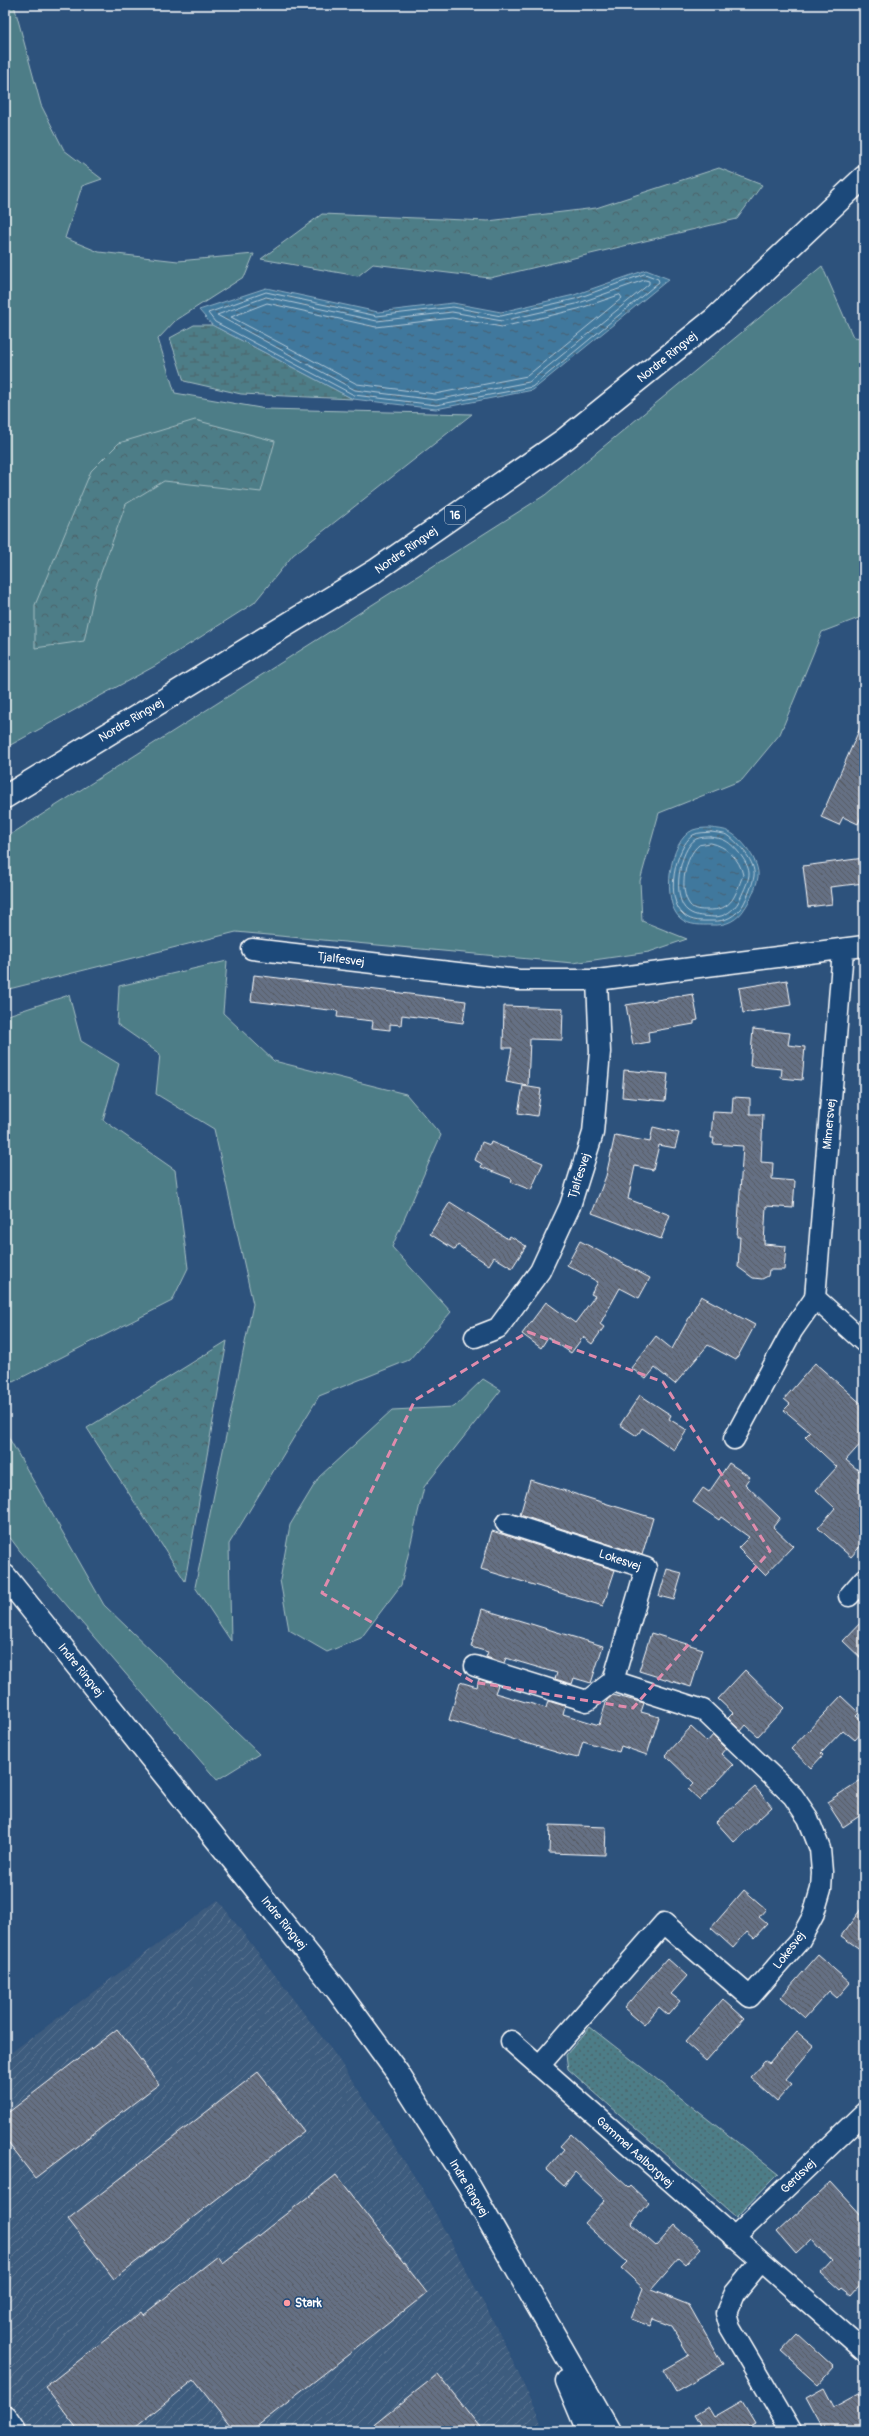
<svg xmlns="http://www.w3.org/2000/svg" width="869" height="2436" font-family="Pangolin,sans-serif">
<defs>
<pattern id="industrial-furrows" width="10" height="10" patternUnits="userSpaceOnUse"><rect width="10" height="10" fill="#3e5b7e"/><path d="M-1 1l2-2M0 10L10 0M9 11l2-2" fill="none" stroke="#5b7491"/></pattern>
<pattern id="forest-crowns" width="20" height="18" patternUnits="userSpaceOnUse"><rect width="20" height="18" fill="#4d7d87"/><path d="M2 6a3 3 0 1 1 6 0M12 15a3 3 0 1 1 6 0" fill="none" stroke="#4c646a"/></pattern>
<pattern id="wetland-marsh" width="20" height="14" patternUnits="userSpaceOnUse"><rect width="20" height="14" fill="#4d7d87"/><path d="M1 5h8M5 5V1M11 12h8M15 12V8" fill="none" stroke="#4c646a"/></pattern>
<pattern id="park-dots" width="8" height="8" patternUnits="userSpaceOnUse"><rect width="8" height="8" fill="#4d7d87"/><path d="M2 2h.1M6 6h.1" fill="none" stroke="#4c646a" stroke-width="1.8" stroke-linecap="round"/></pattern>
<pattern id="water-ripples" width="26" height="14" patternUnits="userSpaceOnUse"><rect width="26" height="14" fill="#41789d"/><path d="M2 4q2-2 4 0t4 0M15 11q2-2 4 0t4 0" fill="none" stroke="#476070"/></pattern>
<pattern id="building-back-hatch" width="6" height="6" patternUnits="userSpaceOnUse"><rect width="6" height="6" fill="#657084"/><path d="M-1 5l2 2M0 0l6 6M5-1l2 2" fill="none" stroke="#565a62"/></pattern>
</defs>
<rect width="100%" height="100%" fill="#2d527c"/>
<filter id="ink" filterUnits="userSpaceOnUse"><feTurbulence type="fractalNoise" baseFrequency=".025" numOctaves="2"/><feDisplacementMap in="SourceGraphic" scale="8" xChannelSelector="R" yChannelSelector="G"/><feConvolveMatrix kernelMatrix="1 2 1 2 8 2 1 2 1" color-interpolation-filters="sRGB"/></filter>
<g filter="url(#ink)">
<polygon fill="url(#industrial-furrows)" points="218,1900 337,2057 423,2190 500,2334 545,2431 5,2431 5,2057"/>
<g fill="#4d7d87" stroke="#a6bec3">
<polygon points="5,5 14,5 41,105 64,150 102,179 82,186 65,238 99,252 178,261 254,254 245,276 175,321 158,339 175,393 266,409 472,414 293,555 254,603 155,666 5,748"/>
<polygon points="822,266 853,337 864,338 864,616 822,632 780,734 742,780 659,813 640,881 642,921 687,939 649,952 573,963 236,932 5,990 5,838 545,495"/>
<polygon points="227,961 223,1013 274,1061 406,1094 441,1135 392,1247 451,1312 409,1360 319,1396 229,1544 231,1641 195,1587 253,1304 214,1129 156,1094 160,1054 117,1024 119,986"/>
<polygon points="69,995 81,1041 119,1064 103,1120 175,1170 188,1268 172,1301 5,1386 5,1016"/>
<polygon points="483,1379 501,1390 424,1487 401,1585 361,1638 327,1652 289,1630 280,1580 290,1525 319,1477 392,1410 454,1407"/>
<polygon points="5,1431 104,1605 259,1754 217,1780 20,1551 5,1531"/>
</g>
<g fill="url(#forest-crowns)" stroke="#a6bec3">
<polygon points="719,168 762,185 737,219 490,278 373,264 358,276 261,259 322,214 488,221 596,208"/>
<polygon points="195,420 275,441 261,492 164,481 126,504 95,589 84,641 35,648 35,605 91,471 119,443"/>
<polygon points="227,1341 185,1581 87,1428"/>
</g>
<polygon fill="url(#wetland-marsh)" stroke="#a6bec3" points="194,325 212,325 353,399 241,394 184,381 170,338"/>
<polygon fill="url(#park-dots)" stroke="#a6bec3" points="590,2027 778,2174 736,2217 568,2069 566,2055"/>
<g fill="url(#water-ripples)" stroke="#8daec4">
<polygon points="646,270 669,279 533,390 436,409 353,399 212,325 199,310 266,288 378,312 453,303 501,312 574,295"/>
<path d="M711,828c6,1 14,1 18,4 13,6 31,30 29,45 -1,8 -8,24 -13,31 -7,12 -19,18 -33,17 -11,0 -23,1 -32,-7 -19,-17 -11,-78 13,-88 5,-2 13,-2 18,-2z"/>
</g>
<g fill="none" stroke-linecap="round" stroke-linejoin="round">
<g stroke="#b3c9d8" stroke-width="1">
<polygon points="645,274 658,279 659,282 532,387 436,405 354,395 215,322 208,313 266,292 377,316 453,307 501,316 575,299"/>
<polygon points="645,280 649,281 649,284 529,382 436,400 355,390 217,315 266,297 377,321 452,312 502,321 576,304"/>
<polygon points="620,295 622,298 527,376 435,394 357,384 231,317 267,303 376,327 452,318 502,327 578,309"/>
<path d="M711,832c5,1 13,1 18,4 10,8 27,26 25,40 -1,8 -7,22 -11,29 -7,11 -18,17 -30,16 -11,0 -21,1 -29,-6 -20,-16 -9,-67 9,-80 5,-3 13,-2 18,-3z"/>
<path d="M711,837c4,1 11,1 15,4 9,5 24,23 23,34 -1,8 -7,19 -10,26 -5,9 -14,16 -25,16 -9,-1 -18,0 -26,-6 -17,-12 -9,-62 8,-72 4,-2 10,-2 15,-2z"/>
<path d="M711,843c15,3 29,16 32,32 -8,20 -10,36 -36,35 -6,0 -13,0 -17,-5 -12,-15 -5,-49 9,-60z"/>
</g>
</g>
<g fill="url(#building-back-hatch)" stroke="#fff">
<polygon points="864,719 864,810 858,824 843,817 839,825 821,817"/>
<polygon points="864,858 864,883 830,887 832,904 808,907 803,866"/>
<polygon points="254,975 466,1001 463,1023 402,1015 401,1025 390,1024 390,1030 372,1028 373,1021 337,1017 338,1011 251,1001"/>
<polygon points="787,980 791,1005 743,1013 739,988"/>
<polygon points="693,994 698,1020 694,1021 694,1024 648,1032 649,1042 633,1045 626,1005"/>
<polygon points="504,1006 563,1008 562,1040 530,1039 528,1086 506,1082 512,1048 503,1048"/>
<polygon points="753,1029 790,1033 788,1045 805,1047 802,1080 781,1078 782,1069 750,1066"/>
<polygon points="624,1070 668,1074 665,1101 622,1097"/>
<polygon points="523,1086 541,1089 537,1116 518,1113"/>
<polygon points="733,1097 750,1098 750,1114 763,1114 761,1162 773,1163 772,1179 795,1181 793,1208 766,1206 764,1244 786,1246 784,1270 769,1270 768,1276 762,1279 753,1278 738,1267 740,1237 737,1237 743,1146 713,1144 714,1138 711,1138 713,1112 732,1113"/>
<polygon points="653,1127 679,1133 675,1148 659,1145 653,1170 635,1166 628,1199 670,1215 661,1239 592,1213 606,1176 615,1135 650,1142"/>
<polygon points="482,1142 490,1145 491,1142 543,1163 531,1190 511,1182 512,1179 481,1167 482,1164 475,1160"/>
<polygon points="450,1202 508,1239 510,1236 526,1246 512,1268 494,1257 489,1265 458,1245 455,1250 430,1234"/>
<polygon points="580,1241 650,1278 639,1298 620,1288 600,1324 604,1327 592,1344 583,1337 571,1353 548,1337 541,1348 522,1334 546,1302 575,1323 595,1296 591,1294 598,1282 567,1265"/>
<polygon points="701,1296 755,1325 736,1360 708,1345 675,1384 655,1368 646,1379 631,1368 656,1336 672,1349"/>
<polygon points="815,1363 864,1406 864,1440 846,1460 864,1475 864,1542 851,1557 818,1528 835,1508 816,1490 837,1467 805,1437 810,1432 784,1410 790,1404 784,1399"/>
<polygon points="640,1395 671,1415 669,1419 687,1430 674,1450 642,1428 637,1436 620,1425"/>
<polygon points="729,1463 750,1477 745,1484 780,1518 773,1527 793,1546 765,1575 738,1548 749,1537 721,1517 719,1520 693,1502 703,1488 709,1492"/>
<polygon points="530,1480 653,1518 642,1555 520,1515"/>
<polygon points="492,1531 615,1570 603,1606 481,1569"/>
<polygon points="667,1569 682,1573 674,1600 659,1596"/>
<polygon points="482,1609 603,1646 591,1683 574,1678 572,1684 555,1679 557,1673 506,1658 504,1663 486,1657 488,1652 471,1647"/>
<polygon points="864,1619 864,1661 843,1641"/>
<polygon points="651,1633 703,1649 691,1687 639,1671"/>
<polygon points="745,1670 784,1708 758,1736 746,1725 741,1731 728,1718 733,1713 718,1699"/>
<polygon points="479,1679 498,1685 495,1693 546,1708 548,1701 565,1706 563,1714 599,1725 607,1700 613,1695 644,1703 641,1712 659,1717 647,1755 621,1746 619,1752 583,1741 578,1758 569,1756 449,1720 460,1682 477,1687"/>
<polygon points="841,1696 859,1713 856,1716 864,1723 864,1730 855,1740 843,1730 821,1753 823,1755 811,1768 791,1749"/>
<polygon points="691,1727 707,1742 713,1735 726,1748 721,1754 733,1765 700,1800 688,1789 694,1783 665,1755"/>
<polygon points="864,1778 864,1813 843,1827 827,1802"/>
<polygon points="755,1787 772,1807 734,1842 716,1822"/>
<polygon points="550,1825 606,1827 605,1855 549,1853"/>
<polygon points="744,1890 766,1909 759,1917 767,1924 754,1938 747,1932 733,1948 711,1928"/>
<polygon points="864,1905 864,1952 841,1936"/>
<polygon points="818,1955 850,1983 837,1998 829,1991 805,2018 781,1997"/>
<polygon points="667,1958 687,1976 671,1994 680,2001 668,2015 659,2007 644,2025 624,2008"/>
<polygon points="723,1999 744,2018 706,2061 685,2042"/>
<polygon points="117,2029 159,2084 35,2178 5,2139 5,2115"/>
<polygon points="797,2032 814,2046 786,2079 792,2084 777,2101 750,2077 765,2061 769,2064"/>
<polygon points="258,2072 304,2131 114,2279 68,2219"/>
<polygon points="571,2134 629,2188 631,2186 649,2203 631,2224 656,2246 675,2225 701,2248 686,2264 679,2258 651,2290 689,2305 723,2365 676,2392 663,2370 689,2355 671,2326 653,2319 650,2326 631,2319 643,2288 621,2268 627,2262 584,2223 605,2200 575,2172 564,2186 546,2170 564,2149 560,2146"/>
<polygon points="336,2175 427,2293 251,2431 234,2431 194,2380 130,2431 79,2431 45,2387 141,2312 143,2315 218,2256 223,2263"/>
<polygon points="831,2182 864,2218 864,2280 851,2295 842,2288 840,2290 821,2273 832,2261 812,2239 796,2254 777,2232"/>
<polygon points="798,2334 834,2367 818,2385 781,2352"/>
<polygon points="438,2374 483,2431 366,2431"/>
<polygon points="824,2388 834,2407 858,2394 864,2404 864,2431 824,2431 806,2398"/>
<polygon points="742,2401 755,2423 741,2431 690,2431 701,2425 695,2415 708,2407 714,2417"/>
</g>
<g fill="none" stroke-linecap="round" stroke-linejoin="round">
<defs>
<g id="street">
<polyline points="252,949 519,980 597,980 864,946"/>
<polyline points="843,950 815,1298 864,1342"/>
<polyline points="475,1337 498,1328 540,1271 570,1206 593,1133 600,1052 597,980"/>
<polyline points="734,1439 792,1331 815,1298"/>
<polyline points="506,1523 646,1568 613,1681"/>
<polyline points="849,1596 864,1579"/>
<polyline points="475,1666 587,1701 613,1681 703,1710 793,1796 808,1818 820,1849 822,1872 821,1889 813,1916 800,1940 750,1997 664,1923 539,2066"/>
<polyline points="511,2041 864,2351"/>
<polyline points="733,2238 864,2113"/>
<polyline points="761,2261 734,2294 726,2313 730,2327 791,2431"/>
<polyline points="5,2415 16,2431"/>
</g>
<g id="secondary">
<polyline points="5,1576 337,1990 397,2072 468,2184 609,2431"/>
<polyline points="567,2381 588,2431"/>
</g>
<polyline id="primary" points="5,797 375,571 565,439 714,319 864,177"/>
</defs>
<use href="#street" stroke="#fff" stroke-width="23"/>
<use href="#secondary" stroke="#fff" stroke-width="25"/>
<use href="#primary" stroke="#fff" stroke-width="25"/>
<use href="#street" stroke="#1f4a7a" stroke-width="20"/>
<use href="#secondary" stroke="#1f4a7a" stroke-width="22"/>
<use href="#primary" stroke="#1f4a7a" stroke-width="22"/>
</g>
</g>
<path fill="none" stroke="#e08cad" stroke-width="3" stroke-dasharray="8 5" stroke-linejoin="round" d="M528,1332l135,50 107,169 -137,157 -160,-26 -151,-89 93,-193z"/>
<circle fill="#ff9aa2" stroke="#1f4a7a" stroke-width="1.5" cx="287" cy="2303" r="4"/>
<g text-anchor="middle" stroke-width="3" stroke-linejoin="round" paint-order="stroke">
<rect fill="#1f4a7a" stroke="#bcc9d7" stroke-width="1" x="445" y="506" width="20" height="18" rx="3"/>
<g font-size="11" font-weight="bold" fill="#fff">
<text x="455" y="519">16</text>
</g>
<g font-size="12" fill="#fff" stroke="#1f4a7a">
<text transform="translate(667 357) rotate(-39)" y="4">Nordre Ringvej</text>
<text transform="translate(406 550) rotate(-35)" y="4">Nordre Ringvej</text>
<text transform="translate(131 720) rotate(-31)" y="4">Nordre Ringvej</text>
<text transform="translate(341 959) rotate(7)" y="4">Tjalfesvej</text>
<text transform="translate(829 1124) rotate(-85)" y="4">Mimersvej</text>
<text transform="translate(579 1176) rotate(-72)" y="4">Tjalfesvej</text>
<text transform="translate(620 1560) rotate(19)" y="4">Lokesvej</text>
<text transform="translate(81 1670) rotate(51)" y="4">Indre Ringvej</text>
<text transform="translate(284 1923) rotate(51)" y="4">Indre Ringvej</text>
<text transform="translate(789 1950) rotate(-52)" y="4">Lokesvej</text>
<text transform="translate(635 2152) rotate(42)" y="4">Gammel Aalborgvej</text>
<text transform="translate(798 2176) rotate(-44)" y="4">Gerdsvej</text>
<text transform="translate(469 2188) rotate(59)" y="4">Indre Ringvej</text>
</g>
<g font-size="12" font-weight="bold" fill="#fff" stroke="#1f4a7a" text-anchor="start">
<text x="295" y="2307">Stark</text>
</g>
</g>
<rect width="869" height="2436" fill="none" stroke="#1f4a7a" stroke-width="20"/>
<rect x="10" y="10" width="849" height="2416" fill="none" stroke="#fff" stroke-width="1.5" filter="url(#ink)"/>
</svg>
